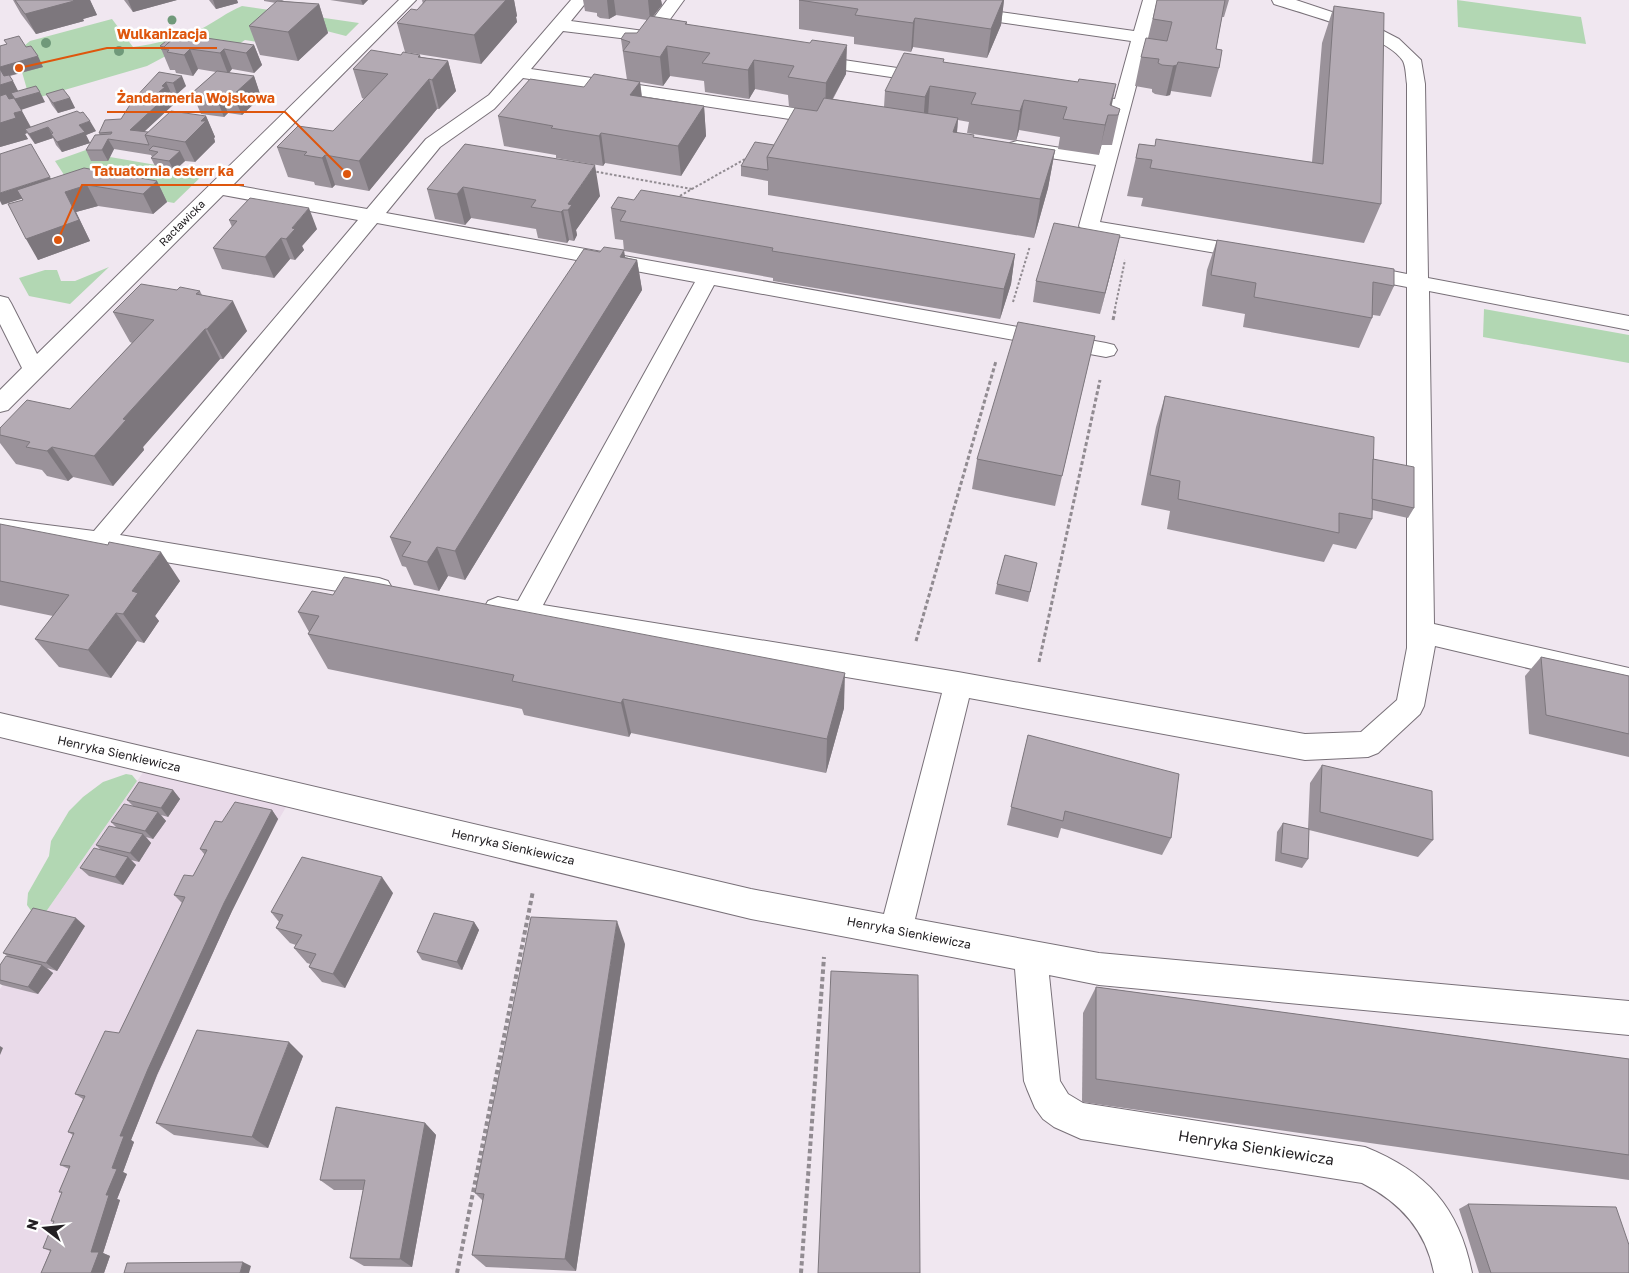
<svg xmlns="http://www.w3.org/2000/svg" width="1629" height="1273" font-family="'Golos Text',sans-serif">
<rect width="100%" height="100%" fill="#f0e7f0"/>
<polygon fill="#e9dae9" points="151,761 293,795 268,838 232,911 158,1075 130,1141 134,1142 122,1173 127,1174 117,1200 120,1200 102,1256 110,1256 104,1273 0,1273 0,989 17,964 43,916"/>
<g fill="#b2d7b3">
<polygon points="1457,0 1581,17 1586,44 1458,27"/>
<path d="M242,6l117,17 -13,13 -35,-9 -47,16 -19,-3 -15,10 -66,7 -17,9 -117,34 -8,-28 2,-26 6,-5 82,-22 21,28c22,-3 48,-9 68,-18 14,-7 26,-17 41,-23z"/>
<polygon points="100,145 110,157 156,165 151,170 176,175 184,167 208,170 174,203 70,184 55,161"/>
<polygon points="109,267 70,304 29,296 19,278 45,270 57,270 61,281 75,281"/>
<polygon points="1484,309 1629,335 1629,363 1483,337"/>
<polygon points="126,774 132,775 137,781 43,916 32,912 27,905 28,893 49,856 51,841 69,811 83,797 103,782"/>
</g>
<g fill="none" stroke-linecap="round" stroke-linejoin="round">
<defs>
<g id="minor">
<path d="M399,0h17l-183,185 134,24 59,-70 63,-44 82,-95h17l-17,21 73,10 23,-31h17l-24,33 7,1 3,4 -3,4 -6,1 -98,-12 -32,38 297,44 7,2 2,4 -2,4 -7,2 -305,-47 -29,31 -54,38 -54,66 720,130 8,2 3,5 -3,5 -8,2 -392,-72 -171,320 415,67 347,62 56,-2 36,-32 10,-52v-361l-57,-11 -4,-5 4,-5 7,-2 50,10v-190c-1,-6 -1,-17 -4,-23 -16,-26 -99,-47 -129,-57l-2,-4h24l78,26 25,13 22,21 4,24 3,194 201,38v14l-200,-39 5,333 195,44v24l-194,-46 -11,60 -4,8 -42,39 -10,4 -63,3 -336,-62 -54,221 184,34 530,48v34l-530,-50 -50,-10 11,106 8,13 15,9 282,44c62,25 94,60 107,126h-38c-8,-43 -34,-71 -72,-90l-281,-44 -27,-12 -11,-8 -8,-11 -8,-19 -3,-8 -9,-112 -264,-50 -751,-182v-24l751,176 133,25 58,-221 -444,-74 -10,-4 -4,-7 4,-7 10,-4 20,4 177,-319 -318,-59 -257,312 259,43 9,3 4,7 -4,7 -9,3 -279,-47 -100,-12v-20l94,12 264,-311 -135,-25 -215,215 -8,2v-22l22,-22 -22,-44v-28l8,2 3,5 26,51z"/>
<polygon points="1143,0 1159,0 1100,222 1251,247 1258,249 1261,253 1258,257 1251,259 1082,230 1079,226 1096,165 1017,153 1010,151 1007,147 1010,143 1017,141 1099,154 1112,110 1069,103 1066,99 1069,95 1075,94 1115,99 1131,41 964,17 958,16 956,12 958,8 964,7 1134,31"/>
<polygon points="810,55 931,73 937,74 940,78 937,82 931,83 804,64 801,60 804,56"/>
</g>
</defs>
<use href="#minor" stroke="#787078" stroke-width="2"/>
<g stroke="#918b91" stroke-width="2" stroke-dasharray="2.5 2" stroke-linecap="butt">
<polyline points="592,171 692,189"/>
<polyline points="676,198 747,158"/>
<polyline points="1013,302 1030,246"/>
<polyline points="1114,313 1125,260"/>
</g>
<g stroke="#918b91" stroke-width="3" stroke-dasharray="4 2.5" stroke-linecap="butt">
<polyline points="1113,320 1115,311"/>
<polyline points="916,641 996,361"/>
<polyline points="1039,662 1100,380"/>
</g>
<g stroke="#918b91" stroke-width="4" stroke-dasharray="4.5 3" stroke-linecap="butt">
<polyline points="457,1273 533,891"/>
<polyline points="801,1273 824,957"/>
</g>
<use href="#minor" fill="#fff" fill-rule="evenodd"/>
</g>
<g fill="#70997a">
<circle cx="172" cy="20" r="4.5"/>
<circle cx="46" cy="43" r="5"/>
<circle cx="119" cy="51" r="5"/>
</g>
<g fill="#9a929a">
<polygon points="13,0 90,0 97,15 83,19 84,21 36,34 21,14"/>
<polygon points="124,0 177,0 133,12"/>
<polygon points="209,0 237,0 238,3 216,9"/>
<polygon points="264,0 284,0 282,1 319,4 328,33 298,61 260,55 249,26 276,3 264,1"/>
<polygon points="330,0 368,0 363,5"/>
<polygon points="422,0 514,0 517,16 516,17 517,22 481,64 405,52 397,23 417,10 423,4"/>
<polygon points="583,0 661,0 662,5 653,17 687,22 687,24 846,74 833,99 884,107 885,91 944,62 1111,106 1120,109 1112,145 1101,145 1099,155 1058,149 1060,137 1019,130 1016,141 967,133 969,122 958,120 957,133 973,137 1055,150 1048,188 1034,238 768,195 768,181 741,176 741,166 774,145 817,111 789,107 788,95 755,89 749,99 705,92 704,81 670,76 663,86 640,82 642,96 704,106 706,136 681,176 605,163 603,166 556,158 556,155 504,146 498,116 584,87 627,80 621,39 637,33 647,20 616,15 609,19 600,18 597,16 597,13 585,11"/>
<polygon points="799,0 1004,0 1001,25 987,58 913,47 911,52 854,44 854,37 799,29"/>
<polygon points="1157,0 1229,0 1224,17 1222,17 1216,49 1219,68 1211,97 1171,91 1170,95 1166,96 1155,94 1152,92 1152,89 1135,86 1141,57 1148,38"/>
<polygon points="1334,6 1381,204 1364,243 1141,206 1143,198 1127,196 1139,144 1155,146 1312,162 1322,43"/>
<polygon points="170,41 254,45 262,65 254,73 232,69 229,73 254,76 261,97 242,115 228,113 224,117 201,114 192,93 216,72 198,69 193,76 176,73 175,70 170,70 160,46"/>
<polygon points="0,46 26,47 43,67 10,76 18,91 45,102 20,108 31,127 96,131 86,135 90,143 62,152 56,145 53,138 35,144 27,133 25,134 28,139 0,147"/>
<polygon points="420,57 448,61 456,91 439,109 437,109 369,191 335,185 332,188 315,185 314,182 288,177 277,147 333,131 364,99 362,98 353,69"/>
<polygon points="159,72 186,86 177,94 171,93 169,94 174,104 144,132 148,132 206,116 215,137 214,138 215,142 195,162 185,161 174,171 156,168 151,158 152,157 151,155 114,149 108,161 91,161 86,150 100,135 99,133 121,119"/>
<polygon points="46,94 70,98 75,108 58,113 52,105"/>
<polygon points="465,144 600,196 576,230 577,235 574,241 569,240 567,243 538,238 536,229 471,218 465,225 435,219 427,189"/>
<polygon points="51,179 157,181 167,202 153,214 98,206 76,212 90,241 38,260 22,198 2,205"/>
<polygon points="634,200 1015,254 1011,284 1000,319 773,281 773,278 624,251 623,240 615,239 611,208"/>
<polygon points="229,220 317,229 302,246 304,250 295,260 290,259 274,278 222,269 213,248 232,227"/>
<polygon points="1217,240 1394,286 1380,316 1373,315 1372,318 1359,348 1243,327 1245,314 1202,306 1207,270"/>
<polygon points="1115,256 1100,314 1033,302 1036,281"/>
<polygon points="625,257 637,260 642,290 465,580 448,576 439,591 414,585 406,567 402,566 390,537"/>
<polygon points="177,290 200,291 202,295 247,331 223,359 220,359 143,447 144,450 113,486 73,477 68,481 47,476 42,470 16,464 0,443 0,428 70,409 132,343 130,342 113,312"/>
<polygon points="1095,336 1055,506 972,489 977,459"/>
<polygon points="1165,396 1373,459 1414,508 1408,518 1372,510 1372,519 1356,549 1333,544 1324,562 1167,529 1170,511 1141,505 1156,427"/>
<polygon points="0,524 180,581 155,616 159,621 144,643 137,641 111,678 59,667 35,639 53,616 0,605"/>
<polygon points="1037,563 1028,602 995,594 997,584"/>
<polygon points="298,612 844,708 826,773 631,733 629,737 524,715 522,709 328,669 308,634 309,632"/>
<polygon points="1541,657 1629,676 1629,757 1529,734 1525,676"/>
<polygon points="1028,735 1171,838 1162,855 1061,828 1058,838 1007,825"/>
<polygon points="1322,765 1433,840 1418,857 1309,830 1308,859 1302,868 1275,861 1277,832 1283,823 1308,829 1310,783"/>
<polygon points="173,790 180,799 168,817 161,815 166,821 153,839 146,837 151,843 139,862 131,860 136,865 123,885 89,876 80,868 101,850 96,845 117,828 111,822 133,806 127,800"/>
<polygon points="272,810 278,819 232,911 157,1075 131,1140 134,1142 123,1172 127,1174 117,1199 120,1200 103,1253 110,1256 104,1273 41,1273 50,1251 43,1248 54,1222 51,1221 62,1193 59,1192 69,1169 60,1165 73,1135 68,1132 83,1099 75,1094 119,1033 182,903 174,895 193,876 205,855 200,849 222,822"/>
<polygon points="393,893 345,988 322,982 309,967 310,964 307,963 294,948 296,945 290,943 276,928 279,922 271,912"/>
<polygon points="474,922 479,930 462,970 422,960 417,952"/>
<polygon points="85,926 57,971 47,968 53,973 38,994 2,985 0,984 0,965 9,957 3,953"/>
<polygon points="625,944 576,1271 486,1267 472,1255 483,1201 475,1193"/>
<polygon points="1096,987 1629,1059 1629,1180 1082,1102 1083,1013"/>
<polygon points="303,1056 268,1148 174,1135 156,1123"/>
<polygon points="425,1123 436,1135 412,1267 364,1266 350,1258 363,1190 334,1190 320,1180"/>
<polygon points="1468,1204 1629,1273 1479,1273 1459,1209"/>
</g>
<g fill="#7d777d">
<polygon points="73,0 90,0 97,15 83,19 84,21 36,34 25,14"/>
<polygon points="128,0 177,0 133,12"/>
<polygon points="213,0 237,0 238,3 216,9"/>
<polygon points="361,0 368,0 363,5"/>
<polygon points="506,0 514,0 517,16 516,17 517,22 481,64 474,35"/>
<polygon points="607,0 614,0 616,15 609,19"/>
<polygon points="648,0 661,0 662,5 650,20"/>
<polygon points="1003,0 1004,0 1001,25 987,58 991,29"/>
<polygon points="319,4 328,33 298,61 288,32"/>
<polygon points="915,18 913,47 911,52 913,23"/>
<polygon points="254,45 262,65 254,73 246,53"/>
<polygon points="847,45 846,74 825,112 826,83"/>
<polygon points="667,46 670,76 663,86 660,57"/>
<polygon points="190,49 198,69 193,76 184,55"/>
<polygon points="224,49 232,69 228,74 220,53"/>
<polygon points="420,55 427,82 429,79 437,109 369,191 359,161 418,57"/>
<polygon points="38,56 43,67 4,77 0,70 0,67"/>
<polygon points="754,60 755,89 749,99 748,70"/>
<polygon points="448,61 456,91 439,109 432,80"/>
<polygon points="1177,65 1170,95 1166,96 1173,66"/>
<polygon points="182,76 186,86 177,94 173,83"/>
<polygon points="254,76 261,97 242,115 233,95"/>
<polygon points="13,81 21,97 40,92 45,102 21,110 11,93 17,104 0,109 0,85"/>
<polygon points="166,82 171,93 169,94 174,104 135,140 130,130 162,86"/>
<polygon points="640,82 643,112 630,95"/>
<polygon points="1116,84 1110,114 1110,105"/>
<polygon points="930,86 928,116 923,127 925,97"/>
<polygon points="220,93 228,113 224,117 216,97"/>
<polygon points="70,98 75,108 58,113 53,103"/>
<polygon points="1024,100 1019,130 1016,141 1020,111"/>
<polygon points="704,106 706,136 681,176 678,146"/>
<polygon points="22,111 33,132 25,129 27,133 25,134 28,139 0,147 0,123 14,113"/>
<polygon points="1108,115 1101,145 1099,155 1105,125"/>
<polygon points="206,116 215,137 214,138 215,142 195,162 185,142 201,121"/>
<polygon points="958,118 955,156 953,132"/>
<polygon points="90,121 96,131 86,135 90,143 62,152 57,142 79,125"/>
<polygon points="48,127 54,138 51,134 53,138 35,144 29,134"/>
<polygon points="601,133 605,163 603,166 599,136"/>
<polygon points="108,139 114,149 108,161 102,150"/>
<polygon points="1055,150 1048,188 1034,238 1040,199"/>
<polygon points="180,151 185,161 174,171 169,161"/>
<polygon points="325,155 335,185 332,188 322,158"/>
<polygon points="595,165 600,196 576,230 577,235 574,241 568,210 568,204"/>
<polygon points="50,177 56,188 2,205 0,201 0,193"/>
<polygon points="157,181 167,202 153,214 143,194"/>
<polygon points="87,185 98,206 76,212 90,241 38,260 26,239 65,192"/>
<polygon points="463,187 471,218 465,225 457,194"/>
<polygon points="309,208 317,229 302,246 304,250 295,260 286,239 292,228"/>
<polygon points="563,210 569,240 567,243 561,212"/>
<polygon points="1120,235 1115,256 1100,314 1105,293"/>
<polygon points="281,238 290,259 274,278 265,257"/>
<polygon points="624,250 628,275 637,260 642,290 465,580 455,551"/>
<polygon points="1015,254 1011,284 1000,319 1004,289"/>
<polygon points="233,301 247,331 223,359 207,329"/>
<polygon points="205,329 220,359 143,447 144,450 113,486 94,456 123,419"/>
<polygon points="52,447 73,477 68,481 47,451"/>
<polygon points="437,547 448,576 439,591 427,562"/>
<polygon points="161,552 180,581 155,616 159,621 144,643 123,614 132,591"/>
<polygon points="116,613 137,641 111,678 88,650"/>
<polygon points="845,673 844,708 826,773 827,739"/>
<polygon points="623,699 631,733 629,737 621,703"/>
<polygon points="173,790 180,799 168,817 161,808"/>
<polygon points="272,810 278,819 232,911 157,1075 131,1140 134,1142 123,1172 127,1174 117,1199 120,1200 103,1253 110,1256 104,1273 91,1273 91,1252 106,1195 120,1136 148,1069 224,903"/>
<polygon points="158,812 166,821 153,839 145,831"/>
<polygon points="143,834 151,843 139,862 130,853"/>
<polygon points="128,857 136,865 123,885 115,877"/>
<polygon points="382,877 393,893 345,988 333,974"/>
<polygon points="76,918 85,926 57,971 46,963"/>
<polygon points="617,921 625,944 576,1271 565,1259"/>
<polygon points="474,922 479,930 462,970 457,962"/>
<polygon points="42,965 53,973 38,994 28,987"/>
<polygon points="289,1042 303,1056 268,1148 252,1137"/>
<polygon points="0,1046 3,1048 0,1055"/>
<polygon points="425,1123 436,1135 412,1267 400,1259"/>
<polygon points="243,1262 251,1266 249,1273 240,1273"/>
</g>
<g fill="#b3aab3" stroke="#7d777d">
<polygon points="15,0 73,0 74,1 25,14"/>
<polygon points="426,0 506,0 474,35 397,23 411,9 417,10"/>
<polygon points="799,0 1003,0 991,29 915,18 913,23 855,15 858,9"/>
<polygon points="1157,0 1225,0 1216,49 1222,50 1219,68 1178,62 1177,65 1173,66 1162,65 1158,63 1159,59 1141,57 1146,38 1167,41 1172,22 1153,19"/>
<polygon points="277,1 319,4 288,32 249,26"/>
<polygon points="1334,6 1384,13 1381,204 1150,168 1152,160 1136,158 1139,144 1155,146 1156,139 1323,164"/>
<polygon points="650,16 687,22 685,24 810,43 812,40 847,45 826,83 788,77 794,66 754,60 748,70 702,63 710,53 667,46 660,57 623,51 630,42 621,39 625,33 637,33"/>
<polygon points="179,34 254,45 246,53 224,49 220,53 190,49 184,55 167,52 169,50 161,49"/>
<polygon points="19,36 26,47 31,46 38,56 0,67 0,46 7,44 4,40"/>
<polygon points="166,41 170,41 164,47 160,46"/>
<polygon points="371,50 401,55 403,52 420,55 418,57 448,61 432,80 429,79 359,161 325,155 322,158 304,155 307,152 277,147 298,126 333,131 388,74 353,69"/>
<polygon points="904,53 944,59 943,62 1078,82 1079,79 1116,84 1110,105 1120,109 1118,115 1108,115 1105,125 1063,119 1067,107 1024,100 1020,111 971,104 976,93 930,86 925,97 885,91"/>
<polygon points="0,69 4,76 9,75 13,81 0,85"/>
<polygon points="217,71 254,76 233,95 220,93 216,97 192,93"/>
<polygon points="159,72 182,76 173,83 166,82 162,86 165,87 159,92 169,94 130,130 148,132 145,135 149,145 108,139 102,150 86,150 95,135 111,134 112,132 99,133 105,120 121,119 133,100"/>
<polygon points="594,74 640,82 630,95 704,106 678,146 601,133 599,136 551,128 553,126 498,116 530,79 584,87"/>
<polygon points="36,86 40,92 15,99 11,93"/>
<polygon points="63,89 70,98 53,103 46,94"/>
<polygon points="6,94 9,99 14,98 22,111 14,113 16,118 0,123 0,96"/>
<polygon points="824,98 958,118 953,132 974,135 973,137 1055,150 1040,199 767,157 795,108 817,111"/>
<polygon points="77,111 80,113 83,112 90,121 79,125 85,132 57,142 51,134 53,133 48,127 29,134 25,129"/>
<polygon points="171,111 206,116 201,121 206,121 185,142 145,135"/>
<polygon points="755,142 774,145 767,157 768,170 741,166"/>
<polygon points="31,144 50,177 0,193 0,154"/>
<polygon points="465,144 595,165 568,204 572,205 568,210 563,210 561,212 531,207 536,200 463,187 457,194 427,189"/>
<polygon points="153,146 180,151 169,161 151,158 158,152 149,150"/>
<polygon points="84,168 157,181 143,194 87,185 65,192 79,220 26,239 8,204 23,200 17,190"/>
<polygon points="641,190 1015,254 1004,289 772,251 773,248 620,221 626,211 611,208 618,197 634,200"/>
<polygon points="250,198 309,208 292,228 295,229 286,239 281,238 265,257 213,248 237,221 229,220"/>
<polygon points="1054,223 1120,235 1105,293 1036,281"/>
<polygon points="1217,240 1394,269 1394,286 1373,282 1372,318 1254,297 1256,283 1211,275"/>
<polygon points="604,247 624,250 620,257 637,260 455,551 437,547 427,562 402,556 411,542 390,537 584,249 600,252"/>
<polygon points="141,284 177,290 180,287 200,291 196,294 233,301 207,329 205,329 123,419 126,420 94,456 52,447 47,451 26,447 30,442 0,435 0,428 27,400 70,409 154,320 113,312"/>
<polygon points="1018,322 1095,336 1062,476 977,459"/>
<polygon points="1165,396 1374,437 1372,519 1339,513 1339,533 1178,499 1180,481 1150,475"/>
<polygon points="1373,459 1414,467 1414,508 1372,499"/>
<polygon points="0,524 108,545 109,542 161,552 132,591 138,593 123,614 116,613 88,650 35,639 69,595 0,581"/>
<polygon points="1005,555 1037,563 1030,592 997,584"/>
<polygon points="344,577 845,673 827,739 623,699 621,703 512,681 514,675 308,634 319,616 298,612 312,591 333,595"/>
<polygon points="1541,657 1629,676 1629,734 1546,715"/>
<polygon points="1028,735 1179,774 1171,838 1065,811 1063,821 1011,807"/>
<polygon points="1322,765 1432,791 1433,840 1320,812"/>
<polygon points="139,782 173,790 161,808 127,800"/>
<polygon points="235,802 272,810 224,903 148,1069 120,1136 124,1136 112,1168 117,1169 106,1195 109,1195 91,1252 99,1252 91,1273 41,1273 51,1250 43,1248 54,1221 51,1221 62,1192 59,1192 70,1166 60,1165 74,1133 68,1132 85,1096 75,1094 105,1031 119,1033 185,897 174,895 184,875 193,876 207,850 200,849 215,821 222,822"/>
<polygon points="124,804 158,812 145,831 111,822"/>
<polygon points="1283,823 1309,829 1308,859 1281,853"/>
<polygon points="109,826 143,834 130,853 96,845"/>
<polygon points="94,848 128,857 115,877 80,868"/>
<polygon points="302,857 382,877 333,974 309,967 316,954 294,948 302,935 276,928 283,915 271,912"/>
<polygon points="33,908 76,918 46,963 3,953"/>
<polygon points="434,913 474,922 457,962 417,952"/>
<polygon points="531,917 617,921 565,1259 472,1255 484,1194 475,1193"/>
<polygon points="6,956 42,965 28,987 0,980 0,965"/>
<polygon points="831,971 918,975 920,1273 818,1273"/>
<polygon points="1096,987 1629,1059 1629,1155 1096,1079"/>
<polygon points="197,1030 289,1042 252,1137 156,1123"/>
<polygon points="336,1107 425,1123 400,1259 350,1258 365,1180 320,1180"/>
<polygon points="1468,1204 1616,1207 1629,1245 1629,1273 1491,1273"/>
<polygon points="243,1262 240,1273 124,1273 127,1263"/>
</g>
<g text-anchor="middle" stroke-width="5" stroke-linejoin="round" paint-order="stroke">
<g font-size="11" fill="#232023" stroke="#fff">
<text transform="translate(182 223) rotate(-45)" y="4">Racławicka</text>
</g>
<g font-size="12" fill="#232023" stroke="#fff">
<text transform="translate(119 754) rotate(13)" y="4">Henryka Sienkiewicza</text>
<text transform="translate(513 847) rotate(13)" y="4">Henryka Sienkiewicza</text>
<text transform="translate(909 933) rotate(11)" y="4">Henryka Sienkiewicza</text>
</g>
<g font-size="15" fill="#232023" stroke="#fff">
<text transform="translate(1256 1148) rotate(9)" y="5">Henryka Sienkiewicza</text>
</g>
</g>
<path fill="none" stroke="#de560d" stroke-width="2" d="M19 68L107 48H217M347 174L285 112H107M58 240L82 185H244"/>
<g fill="#de560d" stroke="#fff" stroke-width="2">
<circle cx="19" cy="68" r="5"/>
<circle cx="347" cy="174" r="5"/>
<circle cx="58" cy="240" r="5"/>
</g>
<g font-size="14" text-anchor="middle" font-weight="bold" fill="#de560d" stroke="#fff" stroke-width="5" stroke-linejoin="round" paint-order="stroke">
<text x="162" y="39">Wulkanizacja</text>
<text x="196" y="103">Żandarmeria Wojskowa</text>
<text x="163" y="176">Tatuatornia esterr ka</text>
</g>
<g transform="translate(45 1228) rotate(286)" stroke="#ffffff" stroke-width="4" paint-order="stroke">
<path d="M0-4L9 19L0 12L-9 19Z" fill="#232023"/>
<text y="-8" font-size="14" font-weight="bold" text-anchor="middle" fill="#232023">N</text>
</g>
</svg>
